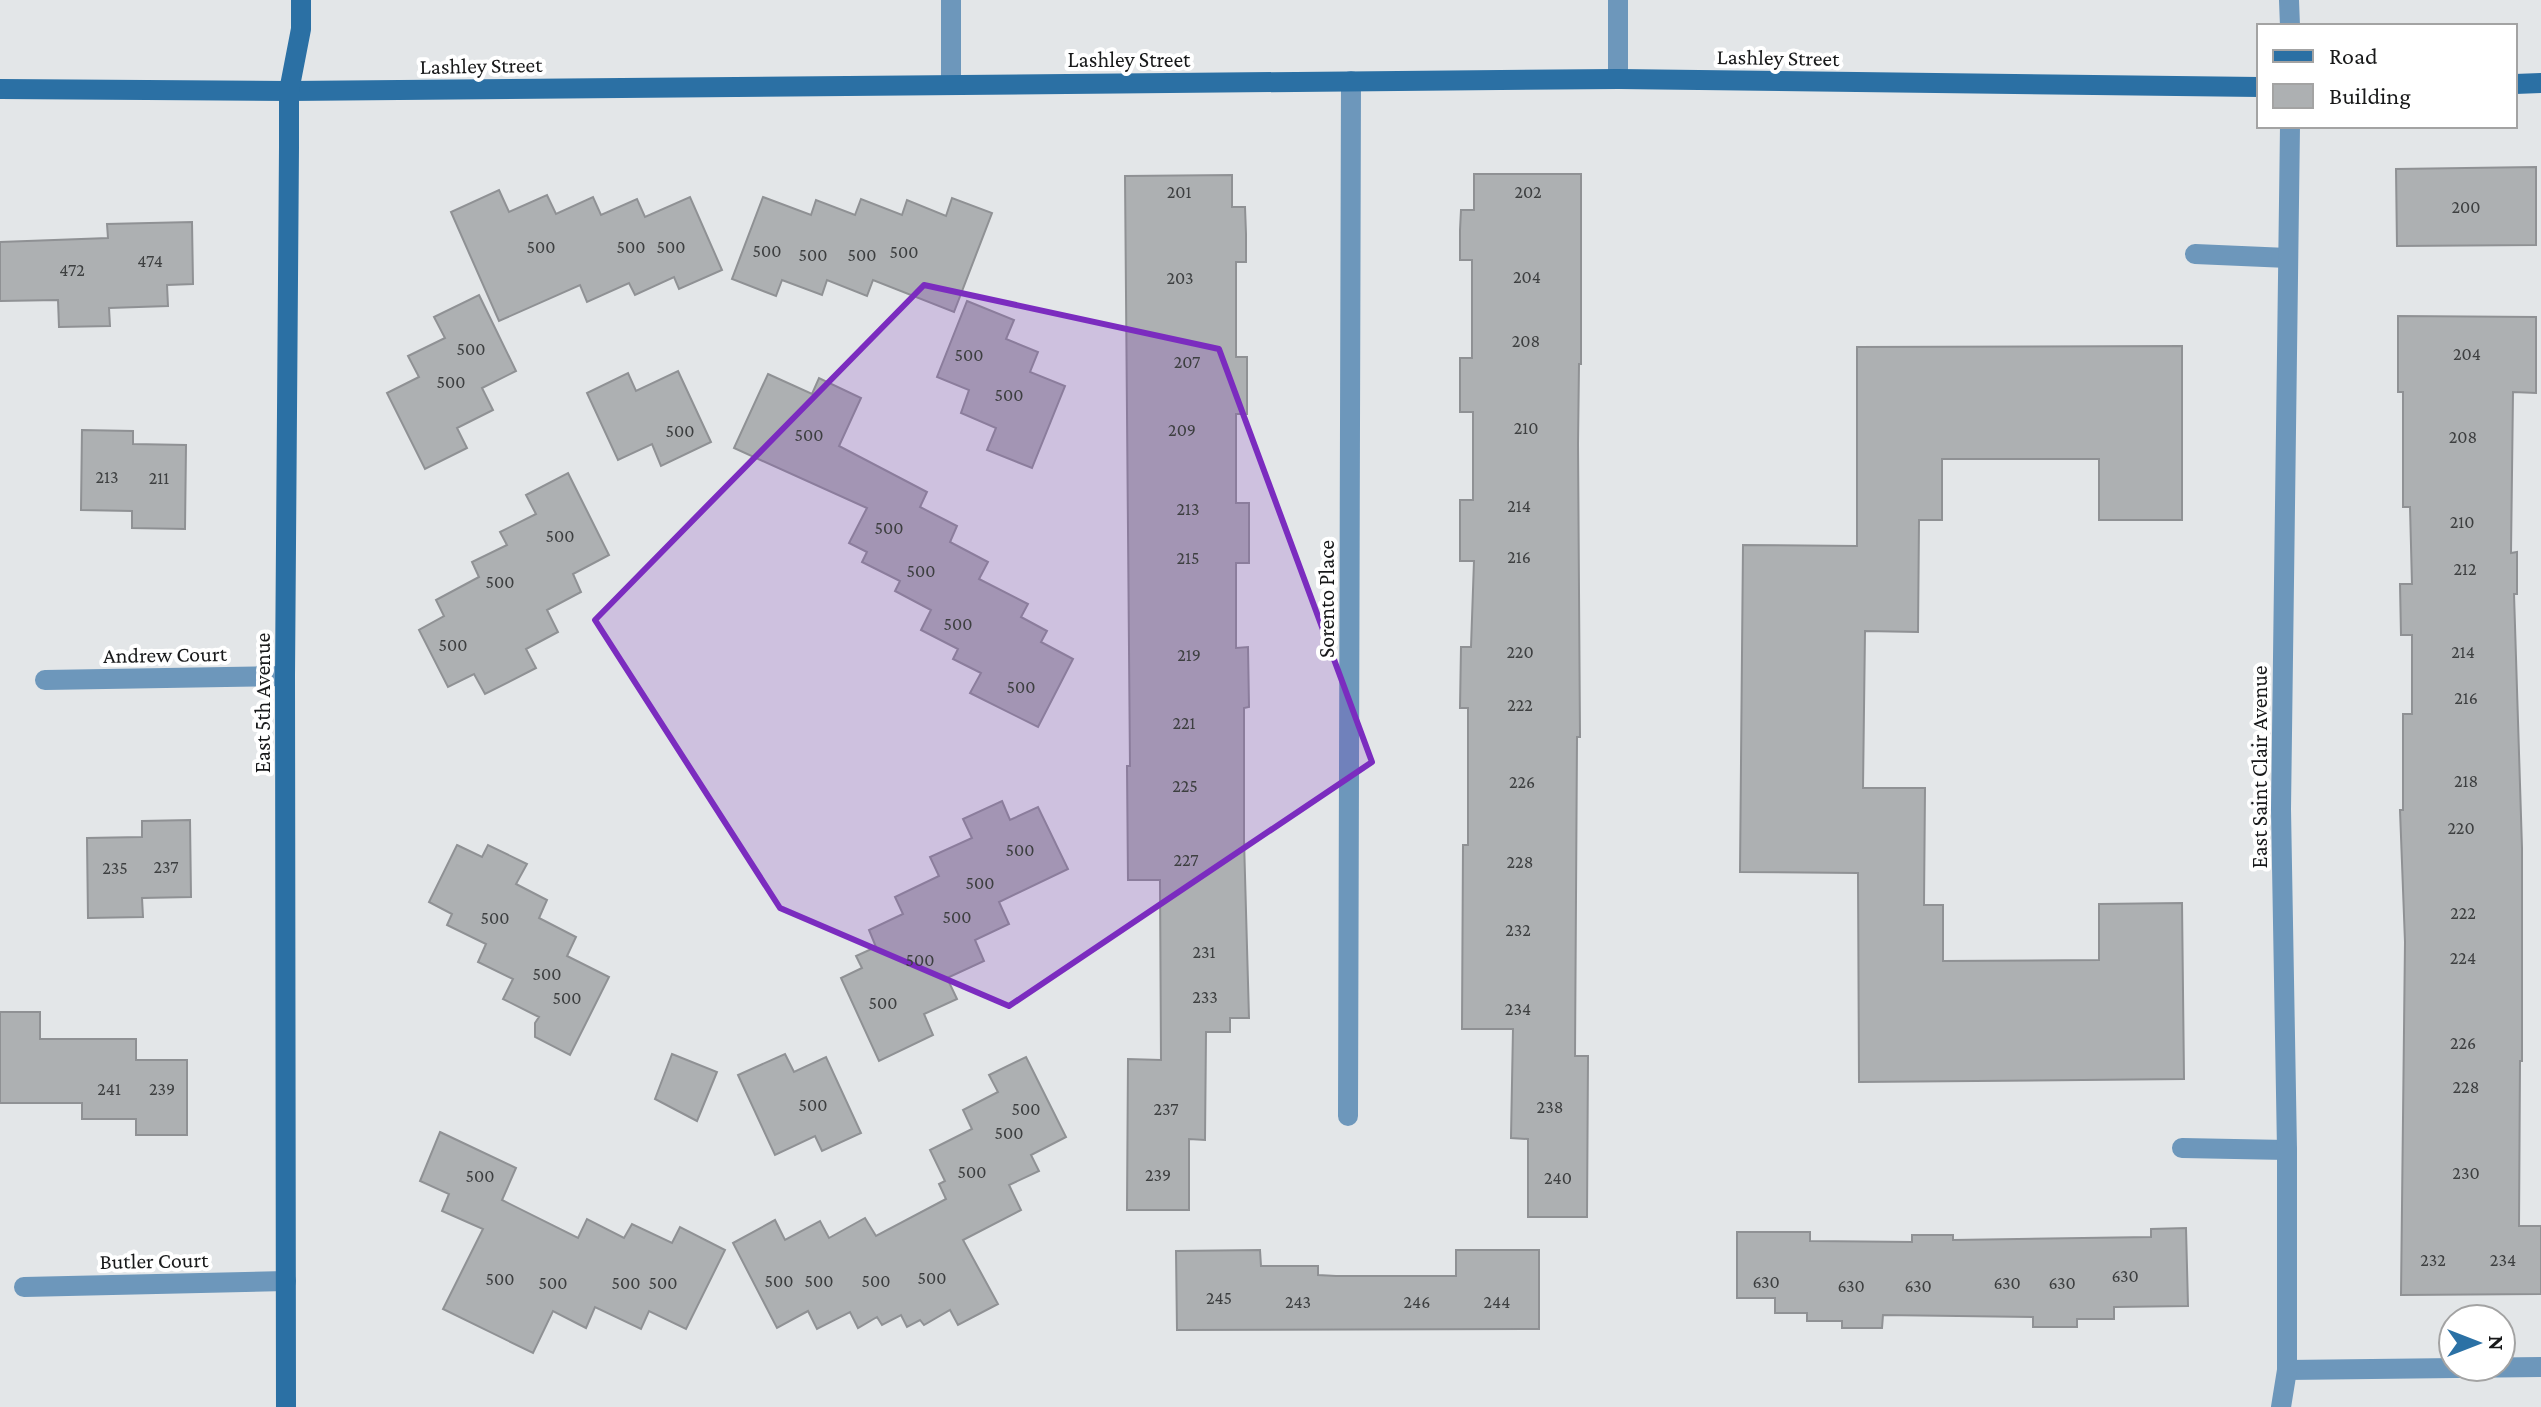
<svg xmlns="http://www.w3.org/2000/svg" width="2541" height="1407" font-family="'Crimson Pro',serif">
<rect width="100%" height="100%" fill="#e3e6e8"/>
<g fill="#adb0b2" stroke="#8f9194" stroke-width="2">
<polygon points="2536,167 2536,245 2397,246 2396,169"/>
<polygon points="1474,174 1581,174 1581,364 1579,364 1578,444 1580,737 1577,737 1575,1056 1588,1056 1587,1217 1528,1217 1528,1139 1511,1138 1513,1029 1462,1029 1463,845 1468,845 1468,708 1460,708 1461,647 1471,647 1474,561 1460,561 1460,500 1473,500 1473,412 1460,412 1460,358 1472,358 1472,260 1460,260 1460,230 1461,210 1474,210"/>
<polygon points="1232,175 1232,207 1245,207 1246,234 1246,262 1236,262 1236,357 1247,357 1247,414 1236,414 1236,503 1249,503 1249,563 1236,563 1236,648 1248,647 1249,707 1244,708 1244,840 1249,1018 1230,1018 1230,1032 1206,1032 1205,1140 1189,1139 1189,1210 1127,1210 1128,1059 1161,1060 1160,880 1128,880 1127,766 1130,766 1125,176"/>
<polygon points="499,190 509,212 547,195 556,214 593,197 601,215 637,199 645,217 690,197 722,270 679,289 674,277 635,295 629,283 587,302 580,285 499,321 451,212"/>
<polygon points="763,197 811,215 816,200 855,215 861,199 902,215 907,200 946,216 952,198 992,213 954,312 873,280 867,296 827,280 822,295 782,280 776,296 732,279"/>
<polygon points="192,222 193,284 167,285 168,306 109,308 110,326 59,327 58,300 0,301 0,242 108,238 107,224"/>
<polygon points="479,295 516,371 482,388 493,410 457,428 467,448 425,469 387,393 419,377 408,356 445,338 434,317"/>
<polygon points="967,301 1014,320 1006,339 1038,352 1030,372 1065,386 1032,468 987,450 996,428 961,413 969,390 937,377"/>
<polygon points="2398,316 2536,317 2536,393 2513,392 2511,553 2517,552 2517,594 2514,594 2522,848 2522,1061 2520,1061 2519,1226 2541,1226 2541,1294 2401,1295 2405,942 2400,810 2403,810 2403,714 2412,714 2412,635 2401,635 2400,584 2412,584 2410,507 2403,507 2403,392 2398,392"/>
<polygon points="2182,346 2182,520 2099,520 2099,459 1942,459 1942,520 1919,520 1918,632 1865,631 1863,788 1925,788 1924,905 1943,905 1943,961 2099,960 2099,904 2182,903 2184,1079 1859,1082 1858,873 1740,872 1743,545 1857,546 1857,347"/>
<polygon points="678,371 711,442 661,466 652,444 618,460 587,393 628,373 636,391"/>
<polygon points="768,374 812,394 819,378 861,398 839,446 927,492 920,507 957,526 950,542 988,562 979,579 1028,604 1021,617 1047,631 1041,642 1073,659 1038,727 970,693 981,673 953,659 958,649 921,630 931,610 895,591 900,581 862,562 867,552 849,543 867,508 734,448"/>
<polygon points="82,430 133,431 133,444 186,445 185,529 132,528 132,511 81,510"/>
<polygon points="568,473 609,555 573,574 581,592 547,610 558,632 526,649 536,668 485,694 474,674 448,687 419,630 444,616 436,600 479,577 472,562 507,545 500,532 536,514 526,495"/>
<polygon points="1002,801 1010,820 1038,807 1068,869 999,902 1009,924 975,940 984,961 947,978 957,999 924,1014 933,1035 879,1061 841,978 862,968 856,956 876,947 869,930 903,914 895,897 939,876 930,857 972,838 963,819"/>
<polygon points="190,820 191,897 142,898 143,917 88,918 87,838 142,837 142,821"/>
<polygon points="457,845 482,857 488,845 527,864 516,884 547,900 539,918 576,937 567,956 609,977 570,1055 535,1037 535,1023 539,1017 503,999 513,979 478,962 486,944 447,925 452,914 429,902"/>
<polygon points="0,1012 40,1012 40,1039 136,1039 136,1060 187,1060 187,1135 136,1135 136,1119 82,1119 82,1103 0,1103"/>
<polygon points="672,1054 717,1072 697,1121 655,1099"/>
<polygon points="785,1054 794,1072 826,1057 861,1133 822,1151 815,1136 775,1155 738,1075"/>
<polygon points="1026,1057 1066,1137 1031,1155 1039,1171 1009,1185 1021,1210 963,1240 998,1304 958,1325 950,1310 924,1325 920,1320 907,1327 901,1315 882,1325 877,1317 858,1328 850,1312 817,1329 808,1311 777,1328 733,1243 775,1220 785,1240 820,1221 829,1238 865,1218 876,1236 946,1199 939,1184 945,1181 930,1150 972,1129 963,1110 998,1092 989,1075"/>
<polygon points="440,1132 516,1168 502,1200 578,1238 587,1219 624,1238 632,1224 672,1243 680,1227 725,1250 686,1329 649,1311 641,1329 595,1307 586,1328 553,1311 533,1353 443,1309 483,1229 442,1211 449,1194 420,1181"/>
<polygon points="2186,1228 2188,1306 2114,1307 2114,1319 2077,1319 2077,1327 2033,1327 2033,1317 1883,1315 1882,1328 1842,1328 1842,1321 1807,1321 1807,1313 1775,1313 1775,1298 1737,1298 1737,1232 1810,1232 1810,1241 1912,1242 1912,1235 1953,1235 1953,1240 2151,1237 2151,1229"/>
<polygon points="1260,1250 1261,1266 1318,1266 1318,1275 1336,1276 1456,1276 1456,1250 1539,1250 1539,1329 1177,1330 1176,1251"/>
</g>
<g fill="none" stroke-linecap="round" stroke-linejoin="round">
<g stroke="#6d97bb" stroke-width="20">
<polyline points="951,0 951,84"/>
<polyline points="1618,0 1618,79"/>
<polyline points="2289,0 2290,26"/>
<polyline points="2195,254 2288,258"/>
<polyline points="45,680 285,676"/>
<polyline points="1348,1116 1351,81"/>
<polyline points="2182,1148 2287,1150"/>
<polyline points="24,1287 286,1281"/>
<polyline points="2287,1370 2541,1367"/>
<polyline points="2281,1407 2287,1370 2287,1150 2281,809 2290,126"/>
</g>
<g stroke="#2b70a4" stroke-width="20">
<polyline points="2515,84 2541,83"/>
<polyline points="0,89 289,91 1618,79 2259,87"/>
<polyline points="286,1407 285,676 289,147 289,91 301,29 301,0"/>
</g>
</g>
<path fill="#7b2cbf" fill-opacity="0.2" stroke="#7b2cbf" stroke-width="6" stroke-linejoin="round" d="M924,285l295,64 153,413 -363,244 -229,-98 -185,-288z"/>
<g text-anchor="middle" stroke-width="8" stroke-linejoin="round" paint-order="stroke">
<g font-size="18" fill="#3d3f40">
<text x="1179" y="198">201</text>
<text x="1528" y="198">202</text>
<text x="2466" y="213">200</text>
<text x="541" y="253">500</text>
<text x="631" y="253">500</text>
<text x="671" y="253">500</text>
<text x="767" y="257">500</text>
<text x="904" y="258">500</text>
<text x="813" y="261">500</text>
<text x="862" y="261">500</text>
<text x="150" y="267">474</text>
<text x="72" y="276">472</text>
<text x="1527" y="283">204</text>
<text x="1180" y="284">203</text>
<text x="1526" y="347">208</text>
<text x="471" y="355">500</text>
<text x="2467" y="360">204</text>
<text x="969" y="361">500</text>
<text x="1187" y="368">207</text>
<text x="451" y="388">500</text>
<text x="1009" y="401">500</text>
<text x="1526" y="434">210</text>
<text x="1182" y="436">209</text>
<text x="680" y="437">500</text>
<text x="809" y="441">500</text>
<text x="2463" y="443">208</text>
<text x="107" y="483">213</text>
<text x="159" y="484">211</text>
<text x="1519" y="512">214</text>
<text x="1188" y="515">213</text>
<text x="2462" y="528">210</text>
<text x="889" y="534">500</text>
<text x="560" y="542">500</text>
<text x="1519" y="563">216</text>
<text x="1188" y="564">215</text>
<text x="2465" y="575">212</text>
<text x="921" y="577">500</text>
<text x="500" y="588">500</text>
<text x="958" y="630">500</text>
<text x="453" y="651">500</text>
<text x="1520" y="658">220</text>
<text x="2463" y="658">214</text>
<text x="1189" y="661">219</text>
<text x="1021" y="693">500</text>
<text x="2466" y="704">216</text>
<text x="1520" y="711">222</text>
<text x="1184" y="729">221</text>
<text x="2466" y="787">218</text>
<text x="1522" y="788">226</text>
<text x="1185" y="792">225</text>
<text x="2461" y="834">220</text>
<text x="1020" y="856">500</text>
<text x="1186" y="866">227</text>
<text x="1520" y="868">228</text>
<text x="166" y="873">237</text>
<text x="115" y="874">235</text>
<text x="980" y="889">500</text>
<text x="2463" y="919">222</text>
<text x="957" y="923">500</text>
<text x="495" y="924">500</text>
<text x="1518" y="936">232</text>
<text x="1204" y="958">231</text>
<text x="2463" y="964">224</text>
<text x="920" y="966">500</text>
<text x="547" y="980">500</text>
<text x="1205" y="1003">233</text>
<text x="567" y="1004">500</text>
<text x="883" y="1009">500</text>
<text x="1518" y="1015">234</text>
<text x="2463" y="1049">226</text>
<text x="2466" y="1093">228</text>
<text x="109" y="1095">241</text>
<text x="162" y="1095">239</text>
<text x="813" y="1111">500</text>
<text x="1550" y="1113">238</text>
<text x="1026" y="1115">500</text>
<text x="1166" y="1115">237</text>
<text x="1009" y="1139">500</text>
<text x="972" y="1178">500</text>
<text x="2466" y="1179">230</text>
<text x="1158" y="1181">239</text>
<text x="480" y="1182">500</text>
<text x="1558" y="1184">240</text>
<text x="2433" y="1266">232</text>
<text x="2503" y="1266">234</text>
<text x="2125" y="1282">630</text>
<text x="932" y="1284">500</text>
<text x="500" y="1285">500</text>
<text x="779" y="1287">500</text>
<text x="819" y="1287">500</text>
<text x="876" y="1287">500</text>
<text x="1766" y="1288">630</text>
<text x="553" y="1289">500</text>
<text x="626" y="1289">500</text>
<text x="663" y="1289">500</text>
<text x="2007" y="1289">630</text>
<text x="2062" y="1289">630</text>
<text x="1851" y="1292">630</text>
<text x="1918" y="1292">630</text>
<text x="1219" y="1304">245</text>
<text x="1298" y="1308">243</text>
<text x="1417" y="1308">246</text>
<text x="1497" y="1308">244</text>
</g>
<g font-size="22" fill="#18191a" stroke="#fff">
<text transform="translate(1778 57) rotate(1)" y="8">Lashley Street</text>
<text x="1129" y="67">Lashley Street</text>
<text transform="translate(481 65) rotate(-1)" y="8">Lashley Street</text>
<text transform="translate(1326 599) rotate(-90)" y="8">Sorento Place</text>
<text transform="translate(165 654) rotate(-1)" y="8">Andrew Court</text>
<text transform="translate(262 703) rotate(-90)" y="8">East 5th Avenue</text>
<text transform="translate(2259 767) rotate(-90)" y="8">East Saint Clair Avenue</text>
<text transform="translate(154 1260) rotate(-1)" y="8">Butler Court</text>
</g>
</g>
<rect x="2257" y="24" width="260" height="104" fill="#ffffff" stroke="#a3a3a3" stroke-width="2"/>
<rect x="2273" y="50" width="40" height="12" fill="#2b70a4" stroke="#a3a3a3" stroke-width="2"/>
<text x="2329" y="64" font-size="24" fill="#18191a">Road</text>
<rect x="2273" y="84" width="40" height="24" fill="#adb0b2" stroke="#a3a3a3" stroke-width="2"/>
<text x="2329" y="104" font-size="24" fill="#18191a">Building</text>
<g transform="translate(2477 1343) rotate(90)"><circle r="38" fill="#ffffff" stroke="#a3a3a3" stroke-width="2"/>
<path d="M0-6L14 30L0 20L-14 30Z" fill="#2b71a5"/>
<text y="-12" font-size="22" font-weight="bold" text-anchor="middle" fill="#18191a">N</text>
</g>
</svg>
